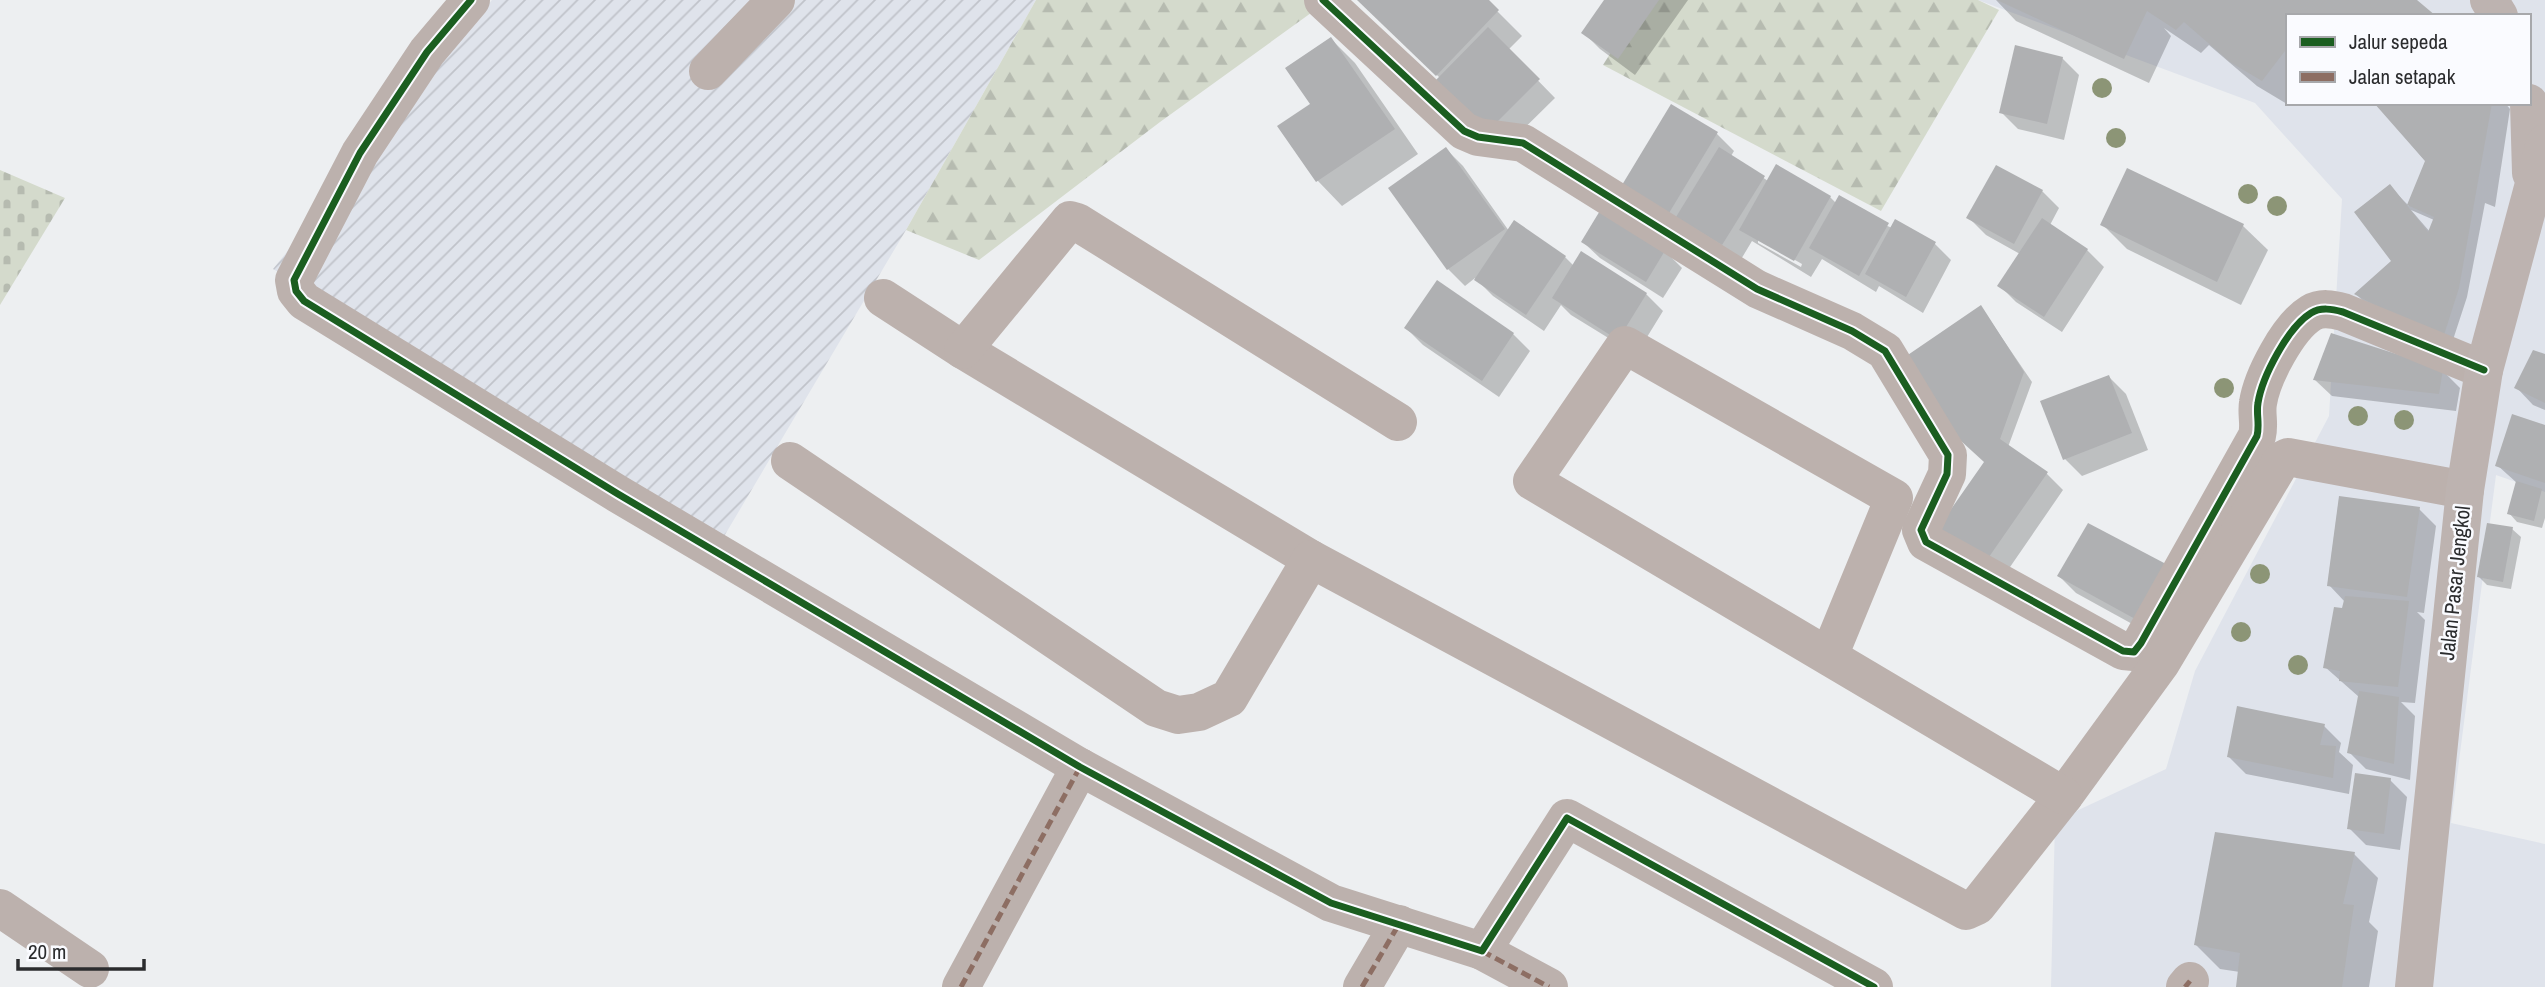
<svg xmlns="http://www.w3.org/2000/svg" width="2545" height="987" font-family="'Archivo Narrow',sans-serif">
<defs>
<pattern id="industrial-furrows" width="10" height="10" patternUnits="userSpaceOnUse" patternTransform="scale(1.75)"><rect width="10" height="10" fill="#dfe3eb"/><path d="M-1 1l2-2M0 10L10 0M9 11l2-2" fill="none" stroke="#c0c3ca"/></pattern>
<pattern id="forest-firs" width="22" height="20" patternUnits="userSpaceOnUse" patternTransform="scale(1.75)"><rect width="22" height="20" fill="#d4dacc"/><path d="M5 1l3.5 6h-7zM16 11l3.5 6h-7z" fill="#b6bbb0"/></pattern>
<pattern id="cemetery-stones" width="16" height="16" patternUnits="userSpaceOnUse" patternTransform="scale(1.75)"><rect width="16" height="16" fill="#d4dacc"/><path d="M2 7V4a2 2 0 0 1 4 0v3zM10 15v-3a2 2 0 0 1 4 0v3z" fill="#b6bbb0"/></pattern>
</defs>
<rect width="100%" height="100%" fill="#edeff1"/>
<path fill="#dfe3eb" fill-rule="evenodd" d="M1978,0h567v492l-49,-17 -45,348 94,21v143h-494l4,-166 111,-52 29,-98 134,-255 13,-217 -87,-96zM2288,16h241v87h-241z"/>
<polygon fill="url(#industrial-furrows)" points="492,0 1036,0 906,230 723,538 273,269"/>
<g fill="url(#forest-firs)">
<polygon points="1036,0 1329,0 1160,122 979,260 906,230"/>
<polygon points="1644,0 1978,0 1999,10 1881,211 1603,65"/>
</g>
<polygon fill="url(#cemetery-stones)" points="0,170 65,198 0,305"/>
<g fill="#0003" fill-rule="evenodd">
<polygon points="1360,0 1486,0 1522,36 1508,50 1555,98 1504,148 1440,78"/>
<polygon points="1606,0 1688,0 1635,75 1600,49 1583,32"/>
<polygon points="1996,0 2414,0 2288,16 2287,104 2257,86 2209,45 2201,53 2164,28 2171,36 2149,83 2016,21"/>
<polygon points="1331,39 1355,63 1418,154 1342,206 1318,181 1280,126 1312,104"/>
<polygon points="2062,58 2079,75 2064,140 2018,129 2001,112"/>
<path d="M2376,103h129l5,6 -15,98 -10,-4 -18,94 -17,52 -86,-47 -8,-8 39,-32 -5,-75 19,19 17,-42 13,13zM2411,210l23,10 -4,12z"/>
<path d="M1671,106l46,28 17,17 -3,5 37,25 62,16 6,6 56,25 42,15 17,17 -28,53 -44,-27 -3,6 -54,-33 -11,18 -59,-36 -12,20 -99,-60zM1758,239l44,25 -1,3 -43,-24z"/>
<polygon points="1446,149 1463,166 1509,231 1565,257 1574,266 1646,294 1663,311 1636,355 1571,315 1561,305 1544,331 1493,296 1475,278 1465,286 1448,269"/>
<polygon points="2128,170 2243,226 2268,250 2241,305 2127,249 2102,224"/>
<polygon points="2042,191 2059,208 2050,225 2087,250 2104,267 2062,332 2016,302 1999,285 2020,254 1986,235 1969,218"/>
<polygon points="1583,242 1665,251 1682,268 1663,298 1600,258"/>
<polygon points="1437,282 1513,334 1530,351 1499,397 1423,345 1406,328"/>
<polygon points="1981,307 2032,382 2008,447 2046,473 2063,490 1999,583 1953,551 1986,462 1901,362"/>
<polygon points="2545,356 2545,410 2533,405 2517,388"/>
<polygon points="2443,371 2460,388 2456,411 2332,396 2315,380"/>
<polygon points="2109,377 2126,394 2148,450 2082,476 2065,459"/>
<polygon points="2545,427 2545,518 2542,528 2517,522 2509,513 2517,483 2497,465"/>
<polygon points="2419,509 2436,526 2424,613 2417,612 2425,620 2415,703 2401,702 2415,716 2410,780 2366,769 2349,752 2359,697 2325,667 2345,602 2329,585"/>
<polygon points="2088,525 2154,636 2076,593 2059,576"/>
<polygon points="2512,529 2521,537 2511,589 2487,585 2479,577"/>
<polygon points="2324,726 2341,743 2339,752 2353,765 2349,794 2246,774 2229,757"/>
<polygon points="2390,780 2407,797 2400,850 2366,845 2349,828"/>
<polygon points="2354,854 2378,878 2369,922 2378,931 2369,987 2238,987 2240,972 2220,969 2196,945"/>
</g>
<g fill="#afb0b2">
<polygon points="1357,0 1489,0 1499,10 1436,76"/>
<polygon points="1604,0 1659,0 1618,59 1581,33"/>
<polygon points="1997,0 2417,0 2436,16 2288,16 2288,53 2285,51 2262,81 2230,62 2184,22 2176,30 2147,11 2124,59"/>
<polygon points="1488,27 1540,79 1486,133 1435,81"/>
<polygon points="1331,37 1395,129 1316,182 1277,126 1310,104 1285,68"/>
<polygon points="2015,45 2063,57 2047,124 1999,113"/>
<polygon points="2374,103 2492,103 2459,288 2442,341 2354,294 2391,261 2354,212 2390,184 2428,232 2434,217 2407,205 2425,161"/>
<polygon points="1671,104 1718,132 1669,213 1622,185"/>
<polygon points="1446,147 1505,229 1447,270 1388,188"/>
<polygon points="1719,147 1765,176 1722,245 1676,217"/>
<polygon points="1776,164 1831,196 1794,261 1739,230"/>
<polygon points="1996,165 2043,190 2014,244 1966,218"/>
<polygon points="2127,168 2244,224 2217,282 2100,225"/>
<polygon points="1839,195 1889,223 1859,276 1809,248"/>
<polygon points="1601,209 1666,249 1646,282 1581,242"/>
<polygon points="2042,218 2088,249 2044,317 1997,286"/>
<polygon points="1895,219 1936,242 1906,297 1865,274"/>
<polygon points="1514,220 1566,256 1526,315 1474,280"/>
<polygon points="1581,251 1647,293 1618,340 1552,298"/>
<polygon points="1437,280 1514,333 1482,381 1404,328"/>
<polygon points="1981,305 2024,372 2000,439 2048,472 1982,567 1933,535 1984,462 1949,430 1899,361"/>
<polygon points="2331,333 2443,369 2439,394 2313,380"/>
<polygon points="2533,350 2545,354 2545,403 2514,388"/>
<polygon points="2109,375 2132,433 2063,460 2040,401"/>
<polygon points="2512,414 2545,425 2545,483 2495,466"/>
<polygon points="2516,481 2542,489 2534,521 2507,514"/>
<polygon points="2339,496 2420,507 2407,597 2327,586"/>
<polygon points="2088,523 2166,564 2137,620 2057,576"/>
<polygon points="2487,523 2513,527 2503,582 2477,577"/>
<polygon points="2345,596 2409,601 2398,687 2339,681 2340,671 2323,668 2334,607 2342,608"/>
<polygon points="2359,691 2399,697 2394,764 2347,753"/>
<polygon points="2237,706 2325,724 2320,745 2336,746 2333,778 2227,757"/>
<polygon points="2355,773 2391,778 2384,834 2347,829"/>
<polygon points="2215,832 2355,852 2343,904 2354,905 2342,987 2236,987 2240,953 2194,945"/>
</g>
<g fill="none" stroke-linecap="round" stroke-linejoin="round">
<g stroke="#bcb1ad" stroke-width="38">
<polyline points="471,0 427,52 360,153 294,280 296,291 304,301 618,494 1080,767 1331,903 1482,951 1567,818 1874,987"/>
<path d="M1323,0l141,131 14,6 45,6 234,146 95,42 33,20 63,104 -1,19 -26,56 5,12 197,109 11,1 7,-9 116,-207c3,-12 -1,-22 1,-33 4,-26 30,-76 53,-90 10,-6 21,-4 32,-1l141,58"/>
<polyline points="708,71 776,0"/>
<polyline points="883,298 963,350 1311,559"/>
<polyline points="963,350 1070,220 1077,222 1398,422"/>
<polyline points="790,461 1156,708 1178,715 1199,712 1229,698 1311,559 1966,911 1977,906 2064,796 2161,663 2282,460 2288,457 2465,490"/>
<polyline points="1829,656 1894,498 1625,345 1532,481 2064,796"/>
<polyline points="0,908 90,969"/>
<polyline points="1482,951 1549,987"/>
<polyline points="961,987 1080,767"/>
<polyline points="1362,987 1399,924"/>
<polyline points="2185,987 2190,981"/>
</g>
<g stroke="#bdb3b0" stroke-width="38">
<polyline points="2489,0 2499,16"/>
<polyline points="2529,103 2531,173"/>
<polyline points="2414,987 2465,490 2484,370 2545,143"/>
</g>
<g stroke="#8d6e63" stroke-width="5" stroke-dasharray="10 5" stroke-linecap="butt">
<polyline points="1482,951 1549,987"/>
<polyline points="961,987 1080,767"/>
<polyline points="1362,987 1399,924"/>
<polyline points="2185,987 2190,981"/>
</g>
<defs>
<g id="cycleway">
<polyline points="471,0 427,52 360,153 294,280 296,291 304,301 618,494 1080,767 1331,903 1482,951 1567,818 1874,987"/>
<path d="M1323,0l141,131 14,6 45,6 234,146 95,42 33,20 63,104 -1,19 -26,56 5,12 197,109 11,1 7,-9 116,-207c3,-12 -1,-22 1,-33 4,-26 30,-76 53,-90 10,-6 21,-4 32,-1l141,58"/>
</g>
</defs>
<use href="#cycleway" stroke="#fafbff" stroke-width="11"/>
<use href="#cycleway" stroke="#1b5e20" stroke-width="7"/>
</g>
<g fill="#8c9576">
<circle cx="2102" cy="88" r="10"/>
<circle cx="2116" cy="138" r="10"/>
<circle cx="2248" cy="194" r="10"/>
<circle cx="2277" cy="206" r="10"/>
<circle cx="2224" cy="388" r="10"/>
<circle cx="2358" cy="416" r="10"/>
<circle cx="2404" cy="420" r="10"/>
<circle cx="2260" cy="574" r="10"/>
<circle cx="2241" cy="632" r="10"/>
<circle cx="2298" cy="665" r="10"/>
</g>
<g text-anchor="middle" stroke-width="5" stroke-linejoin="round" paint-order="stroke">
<g font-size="21" fill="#2b2c2e" stroke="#fafbff">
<text transform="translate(2455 583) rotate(-84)" y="7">Jalan Pasar Jengkol</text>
</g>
</g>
<rect x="2286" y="14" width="245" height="91" fill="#fafbff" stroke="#a7a8ab" stroke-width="2"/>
<rect x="2300" y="37" width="35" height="10" fill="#1b5e20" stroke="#a7a8ab" stroke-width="2"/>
<text x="2349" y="49" font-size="21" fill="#2b2c2e">Jalur sepeda</text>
<rect x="2300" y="72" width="35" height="10" fill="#8d6e63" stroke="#a7a8ab" stroke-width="2"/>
<text x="2349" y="84" font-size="21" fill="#2b2c2e">Jalan setapak</text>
<path d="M18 959v10h126v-10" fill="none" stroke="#2b2c2e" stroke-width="3.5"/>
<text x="28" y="959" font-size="21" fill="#2b2c2e" stroke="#fafbff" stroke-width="5" paint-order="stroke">20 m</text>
</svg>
